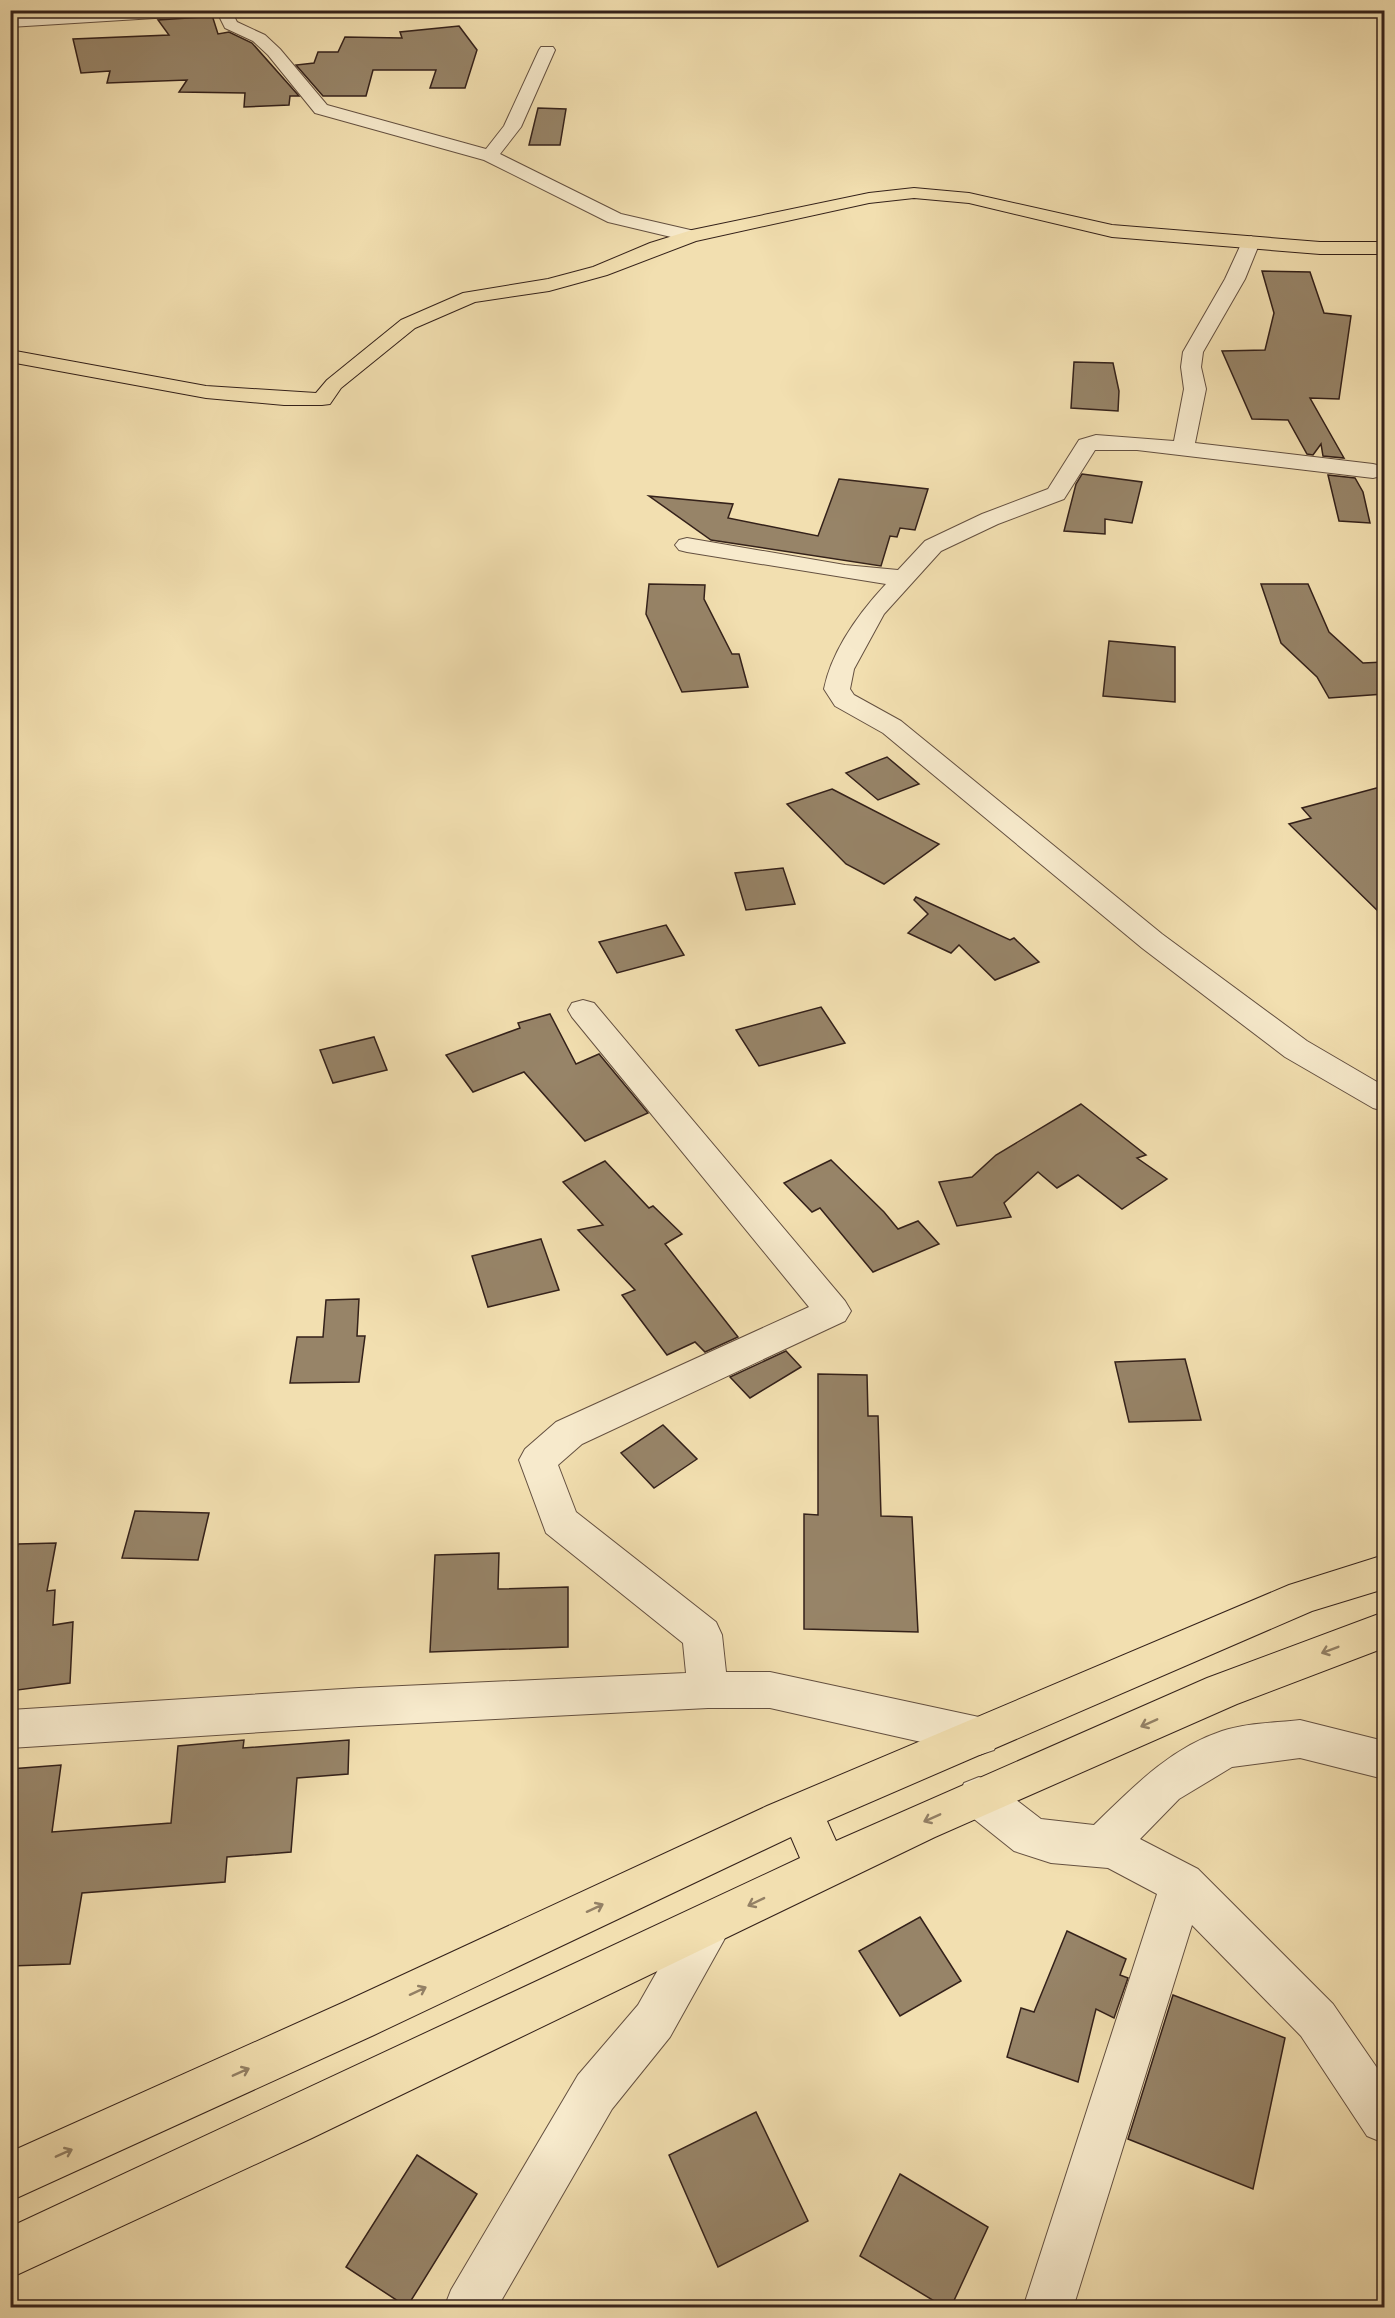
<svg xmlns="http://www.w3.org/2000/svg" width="1395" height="2318" font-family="'IM FELL DW Pica',serif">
<rect width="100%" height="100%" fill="#f2dfb0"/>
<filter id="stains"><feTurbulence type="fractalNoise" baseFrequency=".00333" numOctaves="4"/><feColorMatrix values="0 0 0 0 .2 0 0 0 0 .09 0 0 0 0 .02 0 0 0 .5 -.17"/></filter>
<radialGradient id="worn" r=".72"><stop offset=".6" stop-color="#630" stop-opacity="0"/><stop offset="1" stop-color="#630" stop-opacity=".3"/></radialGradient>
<g fill="#978468" stroke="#34211a" stroke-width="1.5">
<polygon points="211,12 218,34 229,32 252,43 299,96 290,96 289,105 244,107 245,93 179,92 187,80 107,83 110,71 81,73 73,39 169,35 158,20 203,17"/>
<polygon points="459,26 477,50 465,88 430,88 436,70 373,70 366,96 323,96 296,65 314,63 318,52 338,52 345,37 402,38 400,32"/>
<polygon points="538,108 566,109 560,145 529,145"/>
<polygon points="1262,271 1310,272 1324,313 1351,316 1339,399 1310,398 1344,458 1323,456 1321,444 1313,455 1307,454 1288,420 1252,419 1222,351 1265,350 1274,313"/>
<polygon points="1074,362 1113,363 1119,391 1118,411 1071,408"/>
<polygon points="1082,474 1142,482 1132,523 1105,519 1105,534 1064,531 1076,484"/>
<polygon points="1328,475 1355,478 1363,492 1370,523 1339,521"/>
<polygon points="839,479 928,489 915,530 900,528 897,537 890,536 881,566 711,540 649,496 733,504 728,518 818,536"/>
<polygon points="649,584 705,585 704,599 732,654 739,654 748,687 682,692 646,614"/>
<polygon points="1261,584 1308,584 1329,632 1363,663 1384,662 1384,694 1329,698 1317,677 1281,643"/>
<polygon points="1109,641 1175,647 1175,702 1103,696"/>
<polygon points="887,757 919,784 878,800 846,773"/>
<polygon points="1384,786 1384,917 1289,824 1311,818 1302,808"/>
<polygon points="832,789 939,844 884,884 846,864 787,804"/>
<polygon points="783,868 795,904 746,910 735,873"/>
<polygon points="916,897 1010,940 1014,938 1039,962 995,980 959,945 951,953 908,933 928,914 914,900"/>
<polygon points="666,925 684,955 617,973 599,942"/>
<polygon points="821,1007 845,1043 759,1066 736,1030"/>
<polygon points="550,1014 576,1064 599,1054 648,1113 585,1141 524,1072 473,1092 446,1055 520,1028 518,1023"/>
<polygon points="374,1037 387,1070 333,1083 320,1050"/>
<polygon points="1081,1104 1146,1155 1137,1158 1167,1179 1122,1209 1078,1175 1057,1188 1038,1172 1004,1203 1011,1217 957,1226 939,1182 972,1177 996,1155"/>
<polygon points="831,1160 884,1212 898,1229 918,1221 939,1244 873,1272 820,1208 812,1212 784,1183"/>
<polygon points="605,1161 649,1208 653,1206 682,1234 665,1244 738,1337 705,1352 695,1342 667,1355 622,1295 635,1290 578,1230 603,1225 563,1182"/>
<polygon points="541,1239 559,1290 488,1307 472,1256"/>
<polygon points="359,1299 357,1336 365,1336 359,1382 290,1383 297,1337 323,1337 326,1300"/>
<polygon points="786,1351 801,1367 750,1398 730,1377"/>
<polygon points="1185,1359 1201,1420 1129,1422 1115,1362"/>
<polygon points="818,1374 867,1375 868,1416 878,1416 881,1516 912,1517 918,1632 804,1629 804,1514 818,1515"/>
<polygon points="663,1425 697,1459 654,1488 621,1453"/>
<polygon points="135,1511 209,1513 198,1560 122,1558"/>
<polygon points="56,1543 47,1591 55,1590 53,1625 73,1622 70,1683 10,1691 10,1578 18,1544"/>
<polygon points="499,1553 498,1589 568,1587 568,1647 430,1652 435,1555"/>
<polygon points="244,1740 243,1748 349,1740 348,1774 297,1778 291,1852 227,1857 225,1882 82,1893 70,1964 10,1966 10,1769 61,1765 52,1832 171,1823 178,1746"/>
<polygon points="920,1917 961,1981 900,2016 859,1951"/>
<polygon points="1067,1931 1126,1959 1120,1975 1128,1978 1114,2018 1096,2009 1078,2082 1007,2057 1021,2008 1034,2012"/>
<polygon points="1173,1995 1285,2038 1253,2189 1128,2139"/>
<polygon points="756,2112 808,2221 718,2267 669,2155"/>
<polygon points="417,2155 477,2194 407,2307 346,2267"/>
<polygon points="900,2174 988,2227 951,2307 944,2307 860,2256"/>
</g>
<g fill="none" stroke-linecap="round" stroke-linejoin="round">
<defs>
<g id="minor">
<polygon points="121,10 210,10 203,15 10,27 10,17"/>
<polygon points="216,10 231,10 237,22 265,35 280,49 327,105 486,149 504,126 539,50 541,47 553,47 555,50 521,127 500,154 621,214 699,232 701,236 692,242 608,222 484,160 315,113 268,55 253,41 225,28"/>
<path d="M1251,236l9,6 -15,37 -42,73 -2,15 5,22 -11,54 178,21 8,2 3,5 -3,5 -8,2 -236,-28h-42l-31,49 -66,25 -57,27 -57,63 -30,55 -4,20 4,6 47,26 261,213 145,107 77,45v25l-11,-3 -88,-51 -143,-109 -259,-215 -48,-27 -11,-17c8,-39 35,-76 62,-105l-199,-32 -8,-2 -4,-5 4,-5 8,-2 158,27 53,5 27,-29 57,-27 66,-25 31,-49 17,-5 78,6 10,-52 -3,-22 2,-15 42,-73 17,-37z"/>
<polygon points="583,1000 594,1003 845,1301 851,1311 845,1321 582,1444 558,1465 576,1512 716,1622 722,1635 726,1672 770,1672 979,1717 994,1722 1000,1736 994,1750 979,1755 770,1708 708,1708 359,1726 10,1748 10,1710 359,1688 686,1673 683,1643 546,1533 519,1460 525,1449 556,1422 809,1307 572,1017 568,1010 572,1003"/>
<path d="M1300,1720l84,21v38l-84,-21 -68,9 -53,32 -39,40 58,30 135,135 51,74v65l-17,-7 -66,-100 -109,-111 -119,383h-50l134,-414 -49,-26 -57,-5 -37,-12 -50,-40 -6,-14 6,-14 15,-6 15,6 47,36 53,6c38,-37 76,-77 128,-94 24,-8 53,-8 78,-11z"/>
<polygon points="708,1903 724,1910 730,1925 724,1940 670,2037 612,2109 497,2308 444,2308 451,2290 578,2075 638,2005 692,1910"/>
</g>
<g id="major">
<polygon points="914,188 969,193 1112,225 1320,242 1384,242 1384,254 1320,254 1112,237 969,203 914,198 869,203 696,241 607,275 549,291 475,302 415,328 341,388 330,404 322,405 284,405 206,398 10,362 10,350 206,386 316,393 327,380 401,320 463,293 548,279 593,267 650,243 692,230 869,193"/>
<polygon points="1384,1555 1384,1589 1312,1611 827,1821 836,1841 1207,1678 1384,1612 1384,1648 1237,1704 935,1837 312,2138 10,2278 10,2227 800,1858 791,1837 374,2035 10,2201 10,2152 342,2003 767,1806 1289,1585"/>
</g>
</defs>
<use href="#minor" stroke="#645040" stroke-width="2"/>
<use href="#major" stroke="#34211a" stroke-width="2"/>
<use href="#minor" fill="#f7eacc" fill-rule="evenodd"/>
<use href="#major" fill="#f2dfb0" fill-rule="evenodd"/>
</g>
<defs><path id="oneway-shaft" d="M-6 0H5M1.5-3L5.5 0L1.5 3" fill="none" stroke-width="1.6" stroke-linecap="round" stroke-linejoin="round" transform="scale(1.5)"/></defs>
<g stroke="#938065">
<use href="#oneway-shaft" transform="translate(1330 1650) rotate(159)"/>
<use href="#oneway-shaft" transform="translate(1149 1723) rotate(156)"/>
<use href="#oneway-shaft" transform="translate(932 1818) rotate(156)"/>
<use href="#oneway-shaft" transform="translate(756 1902) rotate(154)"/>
<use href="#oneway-shaft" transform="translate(595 1908) rotate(-25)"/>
<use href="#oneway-shaft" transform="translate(418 1991) rotate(-25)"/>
<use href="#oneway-shaft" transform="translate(241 2072) rotate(-24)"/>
<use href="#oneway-shaft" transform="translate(64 2153) rotate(-24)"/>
</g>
<rect width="1395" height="2318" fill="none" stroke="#f2dfb0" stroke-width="36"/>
<rect x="12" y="12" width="1371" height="2294" fill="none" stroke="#34211a" stroke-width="3"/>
<rect x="18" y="18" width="1359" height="2282" fill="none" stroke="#34211a" stroke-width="1.5"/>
<rect width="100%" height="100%" filter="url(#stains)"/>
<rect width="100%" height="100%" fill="url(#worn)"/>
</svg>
